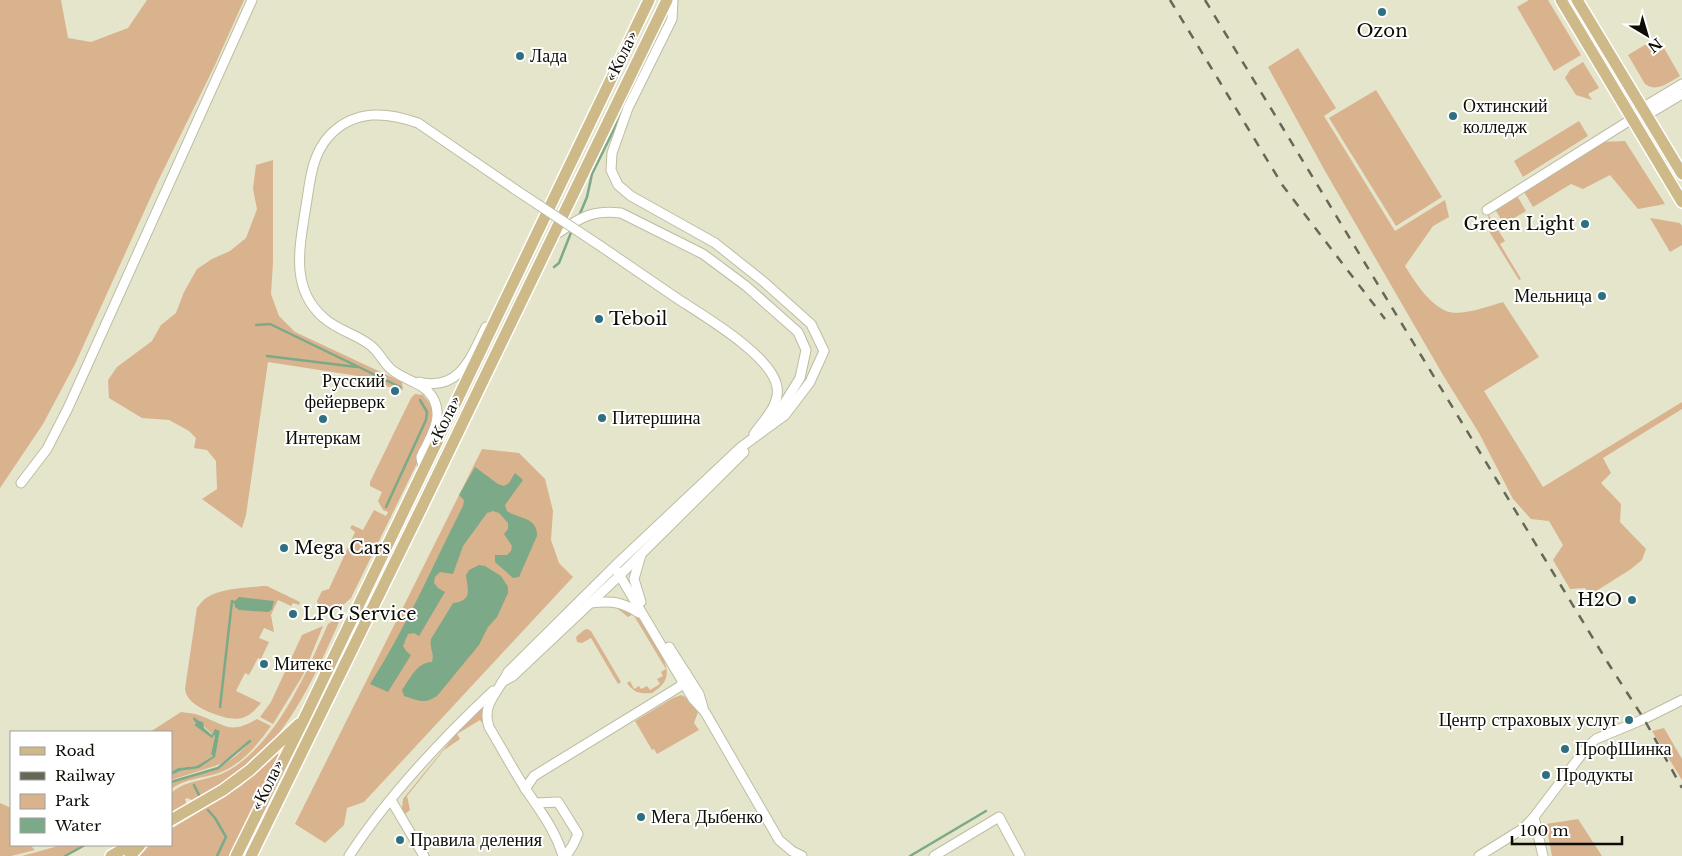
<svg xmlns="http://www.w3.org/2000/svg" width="1682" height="856" font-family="'Libre Baskerville',serif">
<rect width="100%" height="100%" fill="#e5e5cb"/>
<g fill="#d9b28e">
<polygon points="0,0 61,0 68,38 91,42 128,28 147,0 244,0 214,67 158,181 75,364 43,424 0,488"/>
<polygon points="1529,0 1548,0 1581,55 1554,71 1517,7"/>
<path d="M1648,43l6,10 10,-5 16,28c-11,6 -23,17 -35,8l-17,-29z"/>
<path d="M1298,48l38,60 -12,8 71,115 50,-31 4,17 -16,9 -28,40c11,17 22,36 41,45 13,6 44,-5 57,-9l36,55 -55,34 59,96 139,-85v7l-79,49 8,15 -10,10 20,21 -1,18 26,27 -4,11 -11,9 -41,26 -5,-7 -15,1 -17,-29 10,-15 -14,-24 -18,-2 -18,-20 -34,-66 -36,-58 -118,-204 -57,-104z"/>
<polygon points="1583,62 1599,88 1588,94 1592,100 1576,95 1565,78 1570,70"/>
<polygon points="1376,90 1442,197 1396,226 1329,118"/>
<polygon points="1579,121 1588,136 1523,177 1514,161"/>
<polygon points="1625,141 1665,204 1638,209 1610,175 1583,189 1571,184 1533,207 1523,190 1601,142"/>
<polygon points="273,160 273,262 271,294 279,316 295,332 402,382 403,389 400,391 358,376 268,362 246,515 242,528 202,499 217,489 216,461 207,450 194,448 196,438 189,431 169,420 142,418 109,398 108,380 117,367 152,341 161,325 176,313 184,292 197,269 212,259 230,251 246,238 257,209 253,189 256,165"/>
<polygon points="1516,194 1526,211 1504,224 1496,211 1496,207"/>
<polygon points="1488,214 1505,241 1500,244 1521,279 1519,280 1490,233"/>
<polygon points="1650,218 1680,223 1682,226 1682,245 1670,252"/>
<polygon points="415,394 423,395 431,405 434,414 427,443 351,598 341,607 327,614 319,607 317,601 322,591 329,589 355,532 350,528 352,525 363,530 374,510 386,516 388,512 383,510 378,501 382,492 370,486 370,482 411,398"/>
<polygon points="482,449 519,453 545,479 553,511 551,540 559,563 573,577 364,802 347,808 344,825 325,843 295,824"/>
<path d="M263,586h4l33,16 -1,3 -6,-2 -2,3 -13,-6 -7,15 3,17 -10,-4 -5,10 10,4 -8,17 -3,-1 -9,17 -4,-2 -9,18 25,12c-5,6 -11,13 -19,15 -13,4 -47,-9 -54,-21 -2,-2 -2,-5 -3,-8l12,-82h1c12,-20 44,-18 65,-21z"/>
<path d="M617,605l17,7 5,6c5,9 11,18 17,27 11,20 19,34 -4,48 -12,1 -18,0 -25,-10l3,-2 4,8 5,-3 2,3 6,-3 3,4 10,-6 -3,-5 6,-3 -2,-4 5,-3 -33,-55 -5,3 -11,-9z"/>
<path d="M336,619l3,3c-20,45 -40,90 -73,127 -20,22 -46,38 -72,52l-7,-3 -2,1 2,6 -16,11v-23c17,-15 42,-12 60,-24 48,-30 75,-96 97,-145z"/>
<polygon points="323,626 303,675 273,724 260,717 271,702 302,635"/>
<polygon points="587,629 591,631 621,682 618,684 591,638 582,643 577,642 576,637 584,630"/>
<polygon points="681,695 689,699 698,712 694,723 699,730 657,754 654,749 652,750 635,721 673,698"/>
<polygon points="486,703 483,724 480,720 457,734 460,739 444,750 407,796 410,810 405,814 430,856 428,856 404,813 402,808 403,799 457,733"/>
<path d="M181,712c7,1 13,1 20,4 25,9 29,19 56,3l14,7c-13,18 -30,39 -52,47 -15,5 -35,6 -48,16v-6l48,-15 18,-13 14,-14h-2l-27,22 -7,3 -44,14 1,-6 8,-3 7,-1 25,-11 7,-21 1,-7 -7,4 -18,-17 1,5 -2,2 18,12 2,-2 1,1 -4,18 2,2 -16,10 -19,2 -7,4v-40h-21z"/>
<polygon points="1664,728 1682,759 1682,780 1652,731"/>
<polygon points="277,753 279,755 230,856 138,856 150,845 171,845 171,829 241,786"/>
<polygon points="0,803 11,808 11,845 30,845 35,850 11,856 0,856"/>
<polygon points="1578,819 1602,856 1552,856 1546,824"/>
<polygon points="62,845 83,845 63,856 22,856"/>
</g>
<g fill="#7ca988">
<path d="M475,467l23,17 6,2 5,-3 6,-10 8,7 -18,25 2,6c12,8 31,6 30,25l-18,41 -6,1 -18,-16v-7h12l4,-4 1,-5 -8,-12 4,-5v-6l-9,-10 -6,-2 -6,2 -24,33 -10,28 -13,-2 -5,5 -1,6 4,5 7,4 -26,44 -5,-3 -6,1 -5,12 3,5 5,4 -23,37 -18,-8c36,-56 63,-119 93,-178l1,-6 -5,-5z"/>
<path d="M479,565l6,1 16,10 7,11v6l-11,24 -9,10 -9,18 -42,51c-14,9 -19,4 -33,0l-2,-6c8,-11 15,-28 30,-28 3,-8 -3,-14 -1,-23l22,-36c21,-2 14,-15 13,-28l3,-5z"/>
<polygon points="239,597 274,601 272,609 269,612 239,610 235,607 234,602"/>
<polygon points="194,717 199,721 203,722 204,728 212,735 215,729 220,731 215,757 199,768 180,771 171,775 171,772 178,768 197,766 213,756 211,754 215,736 214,735 212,738 194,725 196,723 193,719"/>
</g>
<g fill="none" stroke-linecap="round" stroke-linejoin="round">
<g stroke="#7ca988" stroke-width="2.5">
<polyline points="579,216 587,197 592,174 623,111"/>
<polyline points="554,267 559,263 572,230"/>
<polyline points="256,325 270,324 400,387"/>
<polyline points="267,356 357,367"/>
<polyline points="386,507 426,420 427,412 420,400"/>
<polyline points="220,707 232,601 234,602"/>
<polyline points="171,782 218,768 250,741"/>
<polyline points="194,785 199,795"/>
<polyline points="208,810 215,818 226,837 217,856"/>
<polyline points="65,856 85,845"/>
<polyline points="910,856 986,811"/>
</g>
<defs>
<g id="minor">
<polyline points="1639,111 1642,108 1682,84"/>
<polyline points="1487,210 1632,119 1647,115 1682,94"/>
<path d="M552,237c26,-17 36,-28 69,-24l82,41 43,32 52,46 8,18 -6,28 -18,29 -13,13"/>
<path d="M599,245c25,17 51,35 76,52 27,18 97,58 102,90 3,18 -13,33 -23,47"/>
<path d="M419,382c41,10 52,-25 67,-55"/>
<path d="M423,468c0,-3 -2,-8 -2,-11 1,-3 3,-7 5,-10 7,-15 16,-30 8,-47 -9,-18 -27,-18 -42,-30 -9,-7 -13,-19 -22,-25 -14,-11 -33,-15 -46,-27 -33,-28 -25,-68 -19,-106 5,-27 5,-56 25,-77 25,-26 57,-23 88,-12l98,67"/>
<polyline points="21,483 47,449 68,408 252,0"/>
<polyline points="641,555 634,579 641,602"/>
<polyline points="617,571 693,699 705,712 779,840 792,851 802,856"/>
<path d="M590,603c22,-2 31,-2 49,10"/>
<polyline points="669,647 699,694 703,707"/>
<polyline points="502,682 513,676 619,576 744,452"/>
<polyline points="525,789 534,776 679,687 683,683 686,673"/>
<polyline points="391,800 424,856"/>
<polyline points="536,803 558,802 578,834 573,845 566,856"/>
<polyline points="1534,817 1543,856"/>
<path d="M349,856c39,-60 92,-116 144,-165"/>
<path d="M563,856c-8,-27 -23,-45 -38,-68 -13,-20 -24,-41 -36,-61 -8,-23 9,-34 19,-55l111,-110 121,-114 45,-33 25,-33 14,-31 -13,-27 -47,-42 -49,-39 -84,-47 -13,-11 -7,-15 1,-17 16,-45 44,-89 1,-19"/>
<polyline points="934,856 999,817 1020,856"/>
<polyline points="1479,856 1524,828 1534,817 1587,747 1596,739 1644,719 1682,700"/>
</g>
<g id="major">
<polyline points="1561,0 1682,202"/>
<polyline points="1577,0 1682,174"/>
<polyline points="171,820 223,790 250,770 299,724"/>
<polyline points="111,856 130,845"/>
<polyline points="130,856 140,845"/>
<polyline points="236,856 304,719 649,0"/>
<polyline points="251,856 421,509 667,0"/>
</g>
</defs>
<use href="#minor" stroke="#bcbda3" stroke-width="11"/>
<use href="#major" stroke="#fff" stroke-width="14"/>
<use href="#minor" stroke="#fff" stroke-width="9"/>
<use href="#major" stroke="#ceb989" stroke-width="11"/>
<g stroke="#676758" stroke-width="2.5" stroke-dasharray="9 9" stroke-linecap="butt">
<polyline points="1170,0 1283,186 1385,319"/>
<polyline points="1205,0 1608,663 1644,719 1682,788"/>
</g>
<defs>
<polyline id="minor-bridge" points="516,190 599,245"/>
</defs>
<use href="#minor-bridge" stroke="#bcbda3" stroke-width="11" stroke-linecap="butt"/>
<use href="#minor-bridge" stroke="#fff" stroke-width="9"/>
</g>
<g fill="#2e6f82" stroke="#fff" stroke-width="2">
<circle cx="1382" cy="12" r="5"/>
<circle cx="520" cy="56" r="5"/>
<circle cx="1453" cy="116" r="5"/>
<circle cx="1585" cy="224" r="5"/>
<circle cx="1602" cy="296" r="5"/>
<circle cx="599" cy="319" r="5"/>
<circle cx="395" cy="391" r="5"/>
<circle cx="602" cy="418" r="5"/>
<circle cx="323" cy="419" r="5"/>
<circle cx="284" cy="548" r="5"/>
<circle cx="1632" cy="600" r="5"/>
<circle cx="293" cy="614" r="5"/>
<circle cx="264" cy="664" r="5"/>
<circle cx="1629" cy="720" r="5"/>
<circle cx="1565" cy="749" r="5"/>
<circle cx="1546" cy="775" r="5"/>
<circle cx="641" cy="817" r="5"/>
<circle cx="400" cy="840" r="5"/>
</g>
<g text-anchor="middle" stroke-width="4" stroke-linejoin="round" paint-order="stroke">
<g font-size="18" fill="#0d0d05" stroke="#fff" text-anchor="start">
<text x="1382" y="37" text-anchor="middle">Ozon</text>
<text x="530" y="62">Лада</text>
<text x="1463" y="112">Охтинский<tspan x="1463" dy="21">колледж</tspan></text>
<text x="1575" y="230" text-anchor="end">Green Light</text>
<text x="1592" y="302" text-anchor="end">Мельница</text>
<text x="609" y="325">Teboil</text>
<text x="385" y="387" text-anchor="end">Русский<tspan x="385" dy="21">фейерверк</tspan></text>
<text x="612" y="424">Питершина</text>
<text x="323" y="444" text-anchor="middle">Интеркам</text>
<text x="294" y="554">Mega Cars</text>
<text x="1622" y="606" text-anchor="end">H2O</text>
<text x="303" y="620">LPG Service</text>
<text x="274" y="670">Митекс</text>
<text x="1619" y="726" text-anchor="end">Центр страховых услуг</text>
<text x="1575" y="755">ПрофШинка</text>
<text x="1556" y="781">Продукты</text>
<text x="651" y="823">Мега Дыбенко</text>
<text x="410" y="846">Правила деления</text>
</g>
<g font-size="18" fill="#0d0d05" stroke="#fff">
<text transform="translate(621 56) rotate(-64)" y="6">«Кола»</text>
<text transform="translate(444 421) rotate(-64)" y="6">«Кола»</text>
<text transform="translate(267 785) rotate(-64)" y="6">«Кола»</text>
</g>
</g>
<rect x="10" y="731" width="162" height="115" fill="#ffffff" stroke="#9e9e9b"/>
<rect x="20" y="747" width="25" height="8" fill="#ceb989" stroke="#9e9e9b"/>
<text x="55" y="756" font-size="15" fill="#0d0d05">Road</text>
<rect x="20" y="772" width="25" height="8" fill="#676758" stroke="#9e9e9b"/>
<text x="55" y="781" font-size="15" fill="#0d0d05">Railway</text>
<rect x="20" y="794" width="25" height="15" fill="#d9b28e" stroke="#9e9e9b"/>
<text x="55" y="806" font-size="15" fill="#0d0d05">Park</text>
<rect x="20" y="818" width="25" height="15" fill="#7ca988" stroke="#9e9e9b"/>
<text x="55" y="831" font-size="15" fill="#0d0d05">Water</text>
<g transform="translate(1647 35) rotate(142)" stroke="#ffffff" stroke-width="4" paint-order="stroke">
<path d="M0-4L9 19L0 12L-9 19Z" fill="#0d0d05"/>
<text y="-8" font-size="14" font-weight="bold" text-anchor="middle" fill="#0d0d05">N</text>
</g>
<path d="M1512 836v8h110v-8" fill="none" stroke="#0d0d05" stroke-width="2.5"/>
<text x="1520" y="836" font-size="15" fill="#0d0d05" stroke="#ffffff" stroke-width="4" paint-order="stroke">100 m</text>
</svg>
